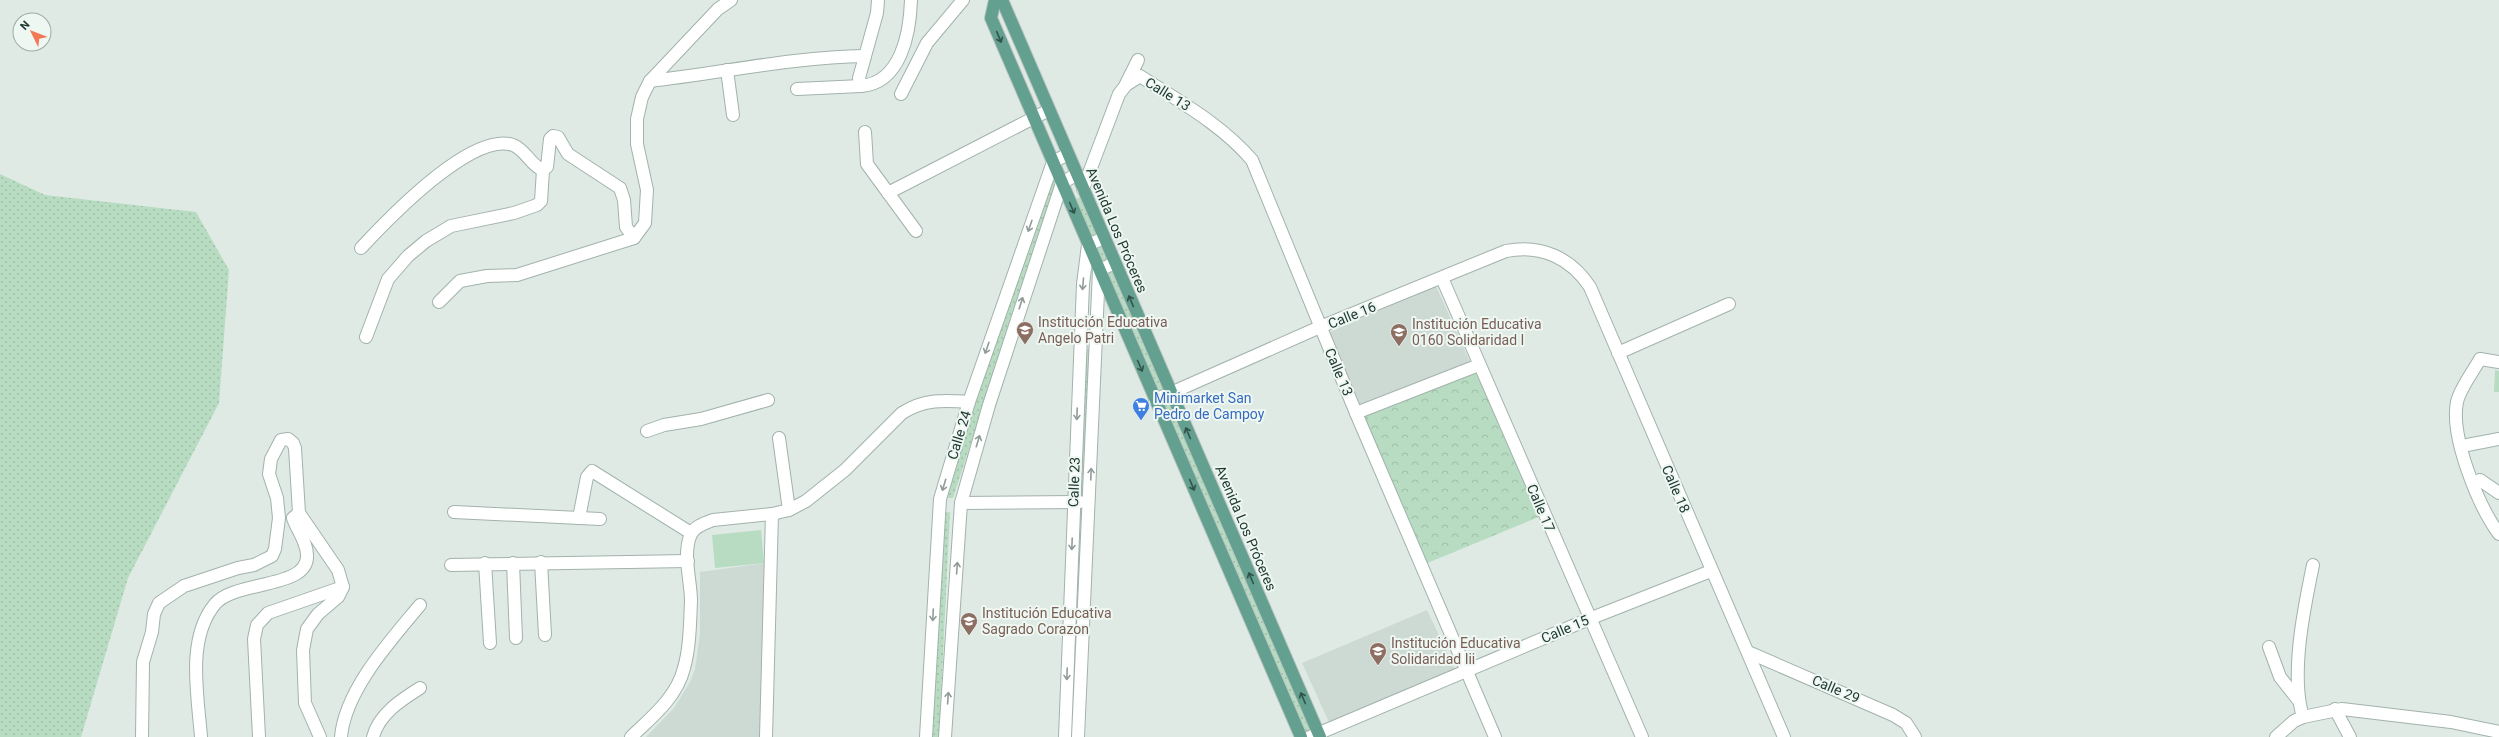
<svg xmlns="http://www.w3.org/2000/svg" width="2499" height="737" font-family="Roboto,sans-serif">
<defs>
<pattern id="grass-dots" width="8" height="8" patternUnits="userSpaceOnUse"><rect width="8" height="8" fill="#b8dcc1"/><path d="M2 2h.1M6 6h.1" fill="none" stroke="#9ebea6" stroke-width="1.8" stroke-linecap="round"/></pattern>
<pattern id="park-crowns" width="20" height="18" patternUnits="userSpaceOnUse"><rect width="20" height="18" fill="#b8dcc1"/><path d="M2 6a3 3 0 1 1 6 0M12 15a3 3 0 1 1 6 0" fill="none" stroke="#9ebea6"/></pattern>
</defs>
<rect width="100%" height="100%" fill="#dfeae5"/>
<g fill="#cddad4">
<polygon points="1436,286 1470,362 1360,404 1330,332"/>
<polygon points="765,563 763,737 646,737 674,708 690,682 695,669 700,634 700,572"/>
<polygon points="1427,610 1455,669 1329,722 1302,663"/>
</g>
<g fill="url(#grass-dots)">
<polygon points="0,174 45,195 196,212 229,270 219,403 128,578 81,737 0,737"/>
<polygon points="1053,180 1055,187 953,498 943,498 993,341"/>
<polygon points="1079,198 1083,199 1166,390 1158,395 1075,200"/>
<polygon points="1085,349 1094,349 1087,498 1079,499"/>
<polygon points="1168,399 1313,731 1304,735 1161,402"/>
<polygon points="1077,506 1087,506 1076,737 1067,737"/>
<polygon points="950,512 939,737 930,737 941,513"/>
</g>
<polygon fill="url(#park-crowns)" points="1477,371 1541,516 1425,564 1360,417"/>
<g fill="#b8dcc1">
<polygon points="2495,370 2499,371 2499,392 2494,392"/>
<polygon points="761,530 764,563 715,568 712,535"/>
</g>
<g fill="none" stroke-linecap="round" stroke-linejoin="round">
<defs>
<g id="minor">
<path d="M878,0l-1,13 -18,65 2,8c40,-3 49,-53 50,-86"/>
<polyline points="727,70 733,115"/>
<path d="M650,81c72,-8 142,-24 215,-25"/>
<polyline points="1126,84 1138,60"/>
<polyline points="797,89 861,86"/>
<polyline points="901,94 927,43 963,0"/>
<polyline points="865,132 867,164 916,231"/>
<path d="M1083,189l36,-95 7,-9 14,-9c40,26 81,48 112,84l104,253 139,324"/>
<polyline points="888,193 1049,110"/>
<path d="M361,248c27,-29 111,-117 152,-103 13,5 18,21 30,25l4,-3 3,-28 3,-3 5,1 10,17 52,34 4,12 2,27 8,11"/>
<polyline points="1442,278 1642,737"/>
<polyline points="439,302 460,281 487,276 517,275 634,238 645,223 647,190 637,144 637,119 642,97 650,81 718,9 731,0"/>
<polyline points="366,337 388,279 408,256 426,241 451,226 514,213 537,205 541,201 543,170"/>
<polyline points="1618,353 1729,304"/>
<path d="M2499,362l-19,-3c-7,13 -20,29 -23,43 -7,35 22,105 42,132"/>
<path d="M1155,400l165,-73 186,-76c35,-7 65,7 84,36l194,450"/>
<polyline points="1356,413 1479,365"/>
<polyline points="647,431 664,425 701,419 768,400"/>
<polyline points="779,438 789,510"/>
<polyline points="2462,446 2499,439"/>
<polyline points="2480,480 2499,493"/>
<polyline points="961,503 1080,502"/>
<polyline points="454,512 600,519"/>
<polyline points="579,518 587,477 592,471 691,533"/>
<polyline points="541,562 545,635"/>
<polyline points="485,563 490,643"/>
<polyline points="513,563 516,638"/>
<polyline points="451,565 688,561"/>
<polyline points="2269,647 2280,677 2299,701"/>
<polyline points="1748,652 1893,715 1906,723 1915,737"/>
<polyline points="2335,709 2350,737"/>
<path d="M2303,717c-13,-42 1,-109 10,-152"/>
<polyline points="142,737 143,662 152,632 154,614 159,603 184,586 238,568 254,565 272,556 275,549 279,518 277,498 269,474 271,459 281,440 288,439 293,443 295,448 299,513"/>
<path d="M201,737c-3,-41 -15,-98 14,-133 20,-24 94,-15 92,-49 0,-13 -10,-25 -14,-37l6,-5 39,57 5,17 -5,10 -20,17 -11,15 -4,21 2,53 15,34"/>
<polyline points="259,737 254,639 257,625 268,613 343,587"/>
<path d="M341,737c4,-47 50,-97 79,-132"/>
<path d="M373,737c6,-23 28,-37 47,-49"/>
<path d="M631,737c21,-20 46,-40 53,-69 6,-21 6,-45 7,-67 0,-21 -9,-47 0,-67 4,-8 14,-11 22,-14l59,-6 17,-4 17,-9 39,-31 57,-57c22,-14 42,-13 67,-11"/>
<polyline points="766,737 772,514"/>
<polyline points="926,737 940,499 969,402 1053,162 1068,154"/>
<polyline points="945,737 961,503 989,405 1062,183 1077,174"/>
<polyline points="1065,737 1083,284 1088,245 1104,238"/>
<polyline points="1078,737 1099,270 1115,263"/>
<polyline points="1310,737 1589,619 1711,571"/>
<polyline points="2276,737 2294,721 2303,717 2342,709 2451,722 2499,732"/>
</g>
<g id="major">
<polyline points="995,0 991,18 1301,737"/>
<polyline points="1002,0 1320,737"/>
</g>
</defs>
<use href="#minor" stroke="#a2b2ac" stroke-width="14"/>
<use href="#major" stroke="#bcc4c2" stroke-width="14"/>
<use href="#minor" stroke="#fff" stroke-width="12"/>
<use href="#major" stroke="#63a08f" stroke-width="12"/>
</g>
<defs><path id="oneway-shaft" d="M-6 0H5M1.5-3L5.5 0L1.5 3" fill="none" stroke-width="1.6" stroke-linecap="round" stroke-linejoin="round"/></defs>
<g stroke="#31544a">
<use href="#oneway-shaft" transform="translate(999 37) rotate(67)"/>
<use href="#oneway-shaft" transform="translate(1072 208) rotate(67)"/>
<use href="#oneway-shaft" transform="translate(1131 301) rotate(-113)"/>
<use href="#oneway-shaft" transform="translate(1140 366) rotate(66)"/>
<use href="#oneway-shaft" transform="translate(1188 433) rotate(-113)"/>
<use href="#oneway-shaft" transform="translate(1192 485) rotate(67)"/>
<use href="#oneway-shaft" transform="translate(1251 578) rotate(-113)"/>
<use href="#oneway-shaft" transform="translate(1303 698) rotate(-113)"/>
</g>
<g stroke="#909c99">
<use href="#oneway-shaft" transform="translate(1030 226) rotate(109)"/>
<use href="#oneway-shaft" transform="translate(1083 284) rotate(95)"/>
<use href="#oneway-shaft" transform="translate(1021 303) rotate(-72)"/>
<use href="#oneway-shaft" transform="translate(987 348) rotate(109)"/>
<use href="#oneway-shaft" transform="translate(1077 414) rotate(92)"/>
<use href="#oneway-shaft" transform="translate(978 441) rotate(-73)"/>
<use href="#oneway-shaft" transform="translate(1091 474) rotate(-88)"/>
<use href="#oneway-shaft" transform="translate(944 485) rotate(107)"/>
<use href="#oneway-shaft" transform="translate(1072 544) rotate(92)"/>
<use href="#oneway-shaft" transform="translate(957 568) rotate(-86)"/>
<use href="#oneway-shaft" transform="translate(933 615) rotate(93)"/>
<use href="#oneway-shaft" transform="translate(1067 674) rotate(92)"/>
<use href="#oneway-shaft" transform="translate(948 698) rotate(-86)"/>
</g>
<defs>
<symbol id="school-pin" viewBox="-11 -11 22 30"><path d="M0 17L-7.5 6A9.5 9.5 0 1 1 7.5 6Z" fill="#8d6e63" stroke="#eff7f3"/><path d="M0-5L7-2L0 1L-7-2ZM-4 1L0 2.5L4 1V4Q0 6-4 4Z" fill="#fff"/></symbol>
<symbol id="supermarket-pin" viewBox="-11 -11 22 30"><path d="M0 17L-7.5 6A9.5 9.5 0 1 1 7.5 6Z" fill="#3f7fe0" stroke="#eff7f3"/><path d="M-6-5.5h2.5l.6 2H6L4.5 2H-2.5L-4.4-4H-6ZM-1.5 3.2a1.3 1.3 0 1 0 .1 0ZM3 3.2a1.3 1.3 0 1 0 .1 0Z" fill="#fff"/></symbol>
</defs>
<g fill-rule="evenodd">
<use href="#school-pin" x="1015" y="320" width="20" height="27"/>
<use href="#school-pin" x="1389" y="322" width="20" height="27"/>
<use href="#supermarket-pin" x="1131" y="396" width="20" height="27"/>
<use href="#school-pin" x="959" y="611" width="20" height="27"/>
<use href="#school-pin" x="1368" y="641" width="20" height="27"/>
</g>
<g text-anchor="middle" stroke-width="4" stroke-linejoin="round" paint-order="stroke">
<g font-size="14" fill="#203a33" stroke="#eff7f3">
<text transform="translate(1168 94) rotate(32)" y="5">Calle 13</text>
<text transform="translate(1117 230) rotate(67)" y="5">Avenida Los Próceres</text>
<text transform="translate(1352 315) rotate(-22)" y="5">Calle 16</text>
<text transform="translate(1339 372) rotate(67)" y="5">Calle 13</text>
<text transform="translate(959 435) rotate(-73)" y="5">Calle 24</text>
<text transform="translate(1074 482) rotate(-88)" y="5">Calle 23</text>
<text transform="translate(1676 489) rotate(67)" y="5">Calle 18</text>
<text transform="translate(1541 508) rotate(67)" y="5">Calle 17</text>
<text transform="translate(1246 528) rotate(67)" y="5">Avenida Los Próceres</text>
<text transform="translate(1565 629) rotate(-23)" y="5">Calle 15</text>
<text transform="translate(1836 689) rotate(23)" y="5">Calle 29</text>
</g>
<g font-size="14" fill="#785e54" stroke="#eff7f3" text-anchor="start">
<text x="1038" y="327">Institución Educativa<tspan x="1038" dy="16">Angelo Patri</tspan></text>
<text x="1412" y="329">Institución Educativa<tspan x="1412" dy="16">0160 Solidaridad I</tspan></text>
<text x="982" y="618">Institución Educativa<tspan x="982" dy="16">Sagrado Corazon</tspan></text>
<text x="1391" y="648">Institución Educativa<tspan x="1391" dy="16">Solidaridad Iii</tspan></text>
</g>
<g font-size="14" fill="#366cbe" stroke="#eff7f3" text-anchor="start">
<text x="1154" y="403">Minimarket San<tspan x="1154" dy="16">Pedro de Campoy</tspan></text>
</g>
</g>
<g transform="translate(32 32) rotate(313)"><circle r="19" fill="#eff7f3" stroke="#9caba6"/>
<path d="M0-3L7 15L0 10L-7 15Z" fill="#f27856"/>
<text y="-6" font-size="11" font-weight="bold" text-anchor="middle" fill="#203a33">N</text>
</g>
</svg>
